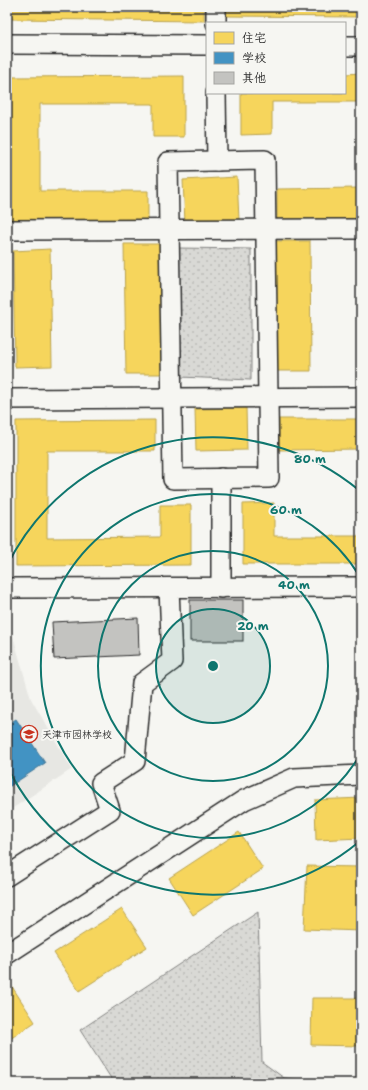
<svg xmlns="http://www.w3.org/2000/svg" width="368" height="1090" font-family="'Shantell Sans','LXGW WenKai TC',sans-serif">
<defs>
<pattern id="park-dots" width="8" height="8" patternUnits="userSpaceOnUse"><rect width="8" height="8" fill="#d9d9d5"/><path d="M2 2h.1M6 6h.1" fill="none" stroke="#babab7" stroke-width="1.8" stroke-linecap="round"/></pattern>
</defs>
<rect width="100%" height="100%" fill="#f6f6f2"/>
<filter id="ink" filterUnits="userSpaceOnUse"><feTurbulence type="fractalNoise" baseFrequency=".025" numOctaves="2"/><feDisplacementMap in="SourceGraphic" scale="8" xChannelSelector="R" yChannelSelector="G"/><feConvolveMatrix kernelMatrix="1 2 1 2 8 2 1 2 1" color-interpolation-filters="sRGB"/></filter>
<g filter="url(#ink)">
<polygon fill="#e7e7e3" points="7,615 31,699 72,769 7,812"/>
<g fill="url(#park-dots)" stroke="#828280">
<polygon points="177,248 251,249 251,380 180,377"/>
<polygon points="258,912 262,1062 284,1078 331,1083 114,1083 80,1030"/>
</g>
<g fill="#f6d55c" stroke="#b9a24d">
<polygon points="9,7 204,7 204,21 9,19"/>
<polygon points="226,7 361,7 361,17 226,16"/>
<polygon points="361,73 361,102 272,102 272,134 241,135 241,93 345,93 345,74"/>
<polygon points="184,76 184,137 153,137 153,104 40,104 40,191 148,191 148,221 9,222 9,77"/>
<polygon points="237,177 239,220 185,223 183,180"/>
<polygon points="361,188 361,219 277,219 277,189"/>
<polygon points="273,241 310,241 311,371 275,371"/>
<polygon points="124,244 161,244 162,374 126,374"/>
<polygon points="50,249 52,366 15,367 13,251"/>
<polygon points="246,408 247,450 196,451 195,409"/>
<polygon points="279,419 361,419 361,449 279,450"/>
<polygon points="155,420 155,451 47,451 47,538 160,537 160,505 191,505 191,565 16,566 16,421"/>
<polygon points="274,503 274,536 361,536 361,564 243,564 243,504"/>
<polygon points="361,798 361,838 316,840 315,800"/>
<polygon points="239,832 263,869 193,915 169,878"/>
<polygon points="307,866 360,867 359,896 361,896 361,931 304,929"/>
<polygon points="122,909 147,947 79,991 54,953"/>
<polygon points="9,982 35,1022 7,1041 7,983"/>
<polygon points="312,998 361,998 361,1046 311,1045"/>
</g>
<polygon fill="#4393c3" stroke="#3c7495" points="16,719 45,763 7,788 7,725"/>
<g fill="#c3c3c0" stroke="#2b2b2b">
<rect x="190" y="600" width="53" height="41"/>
<polygon points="138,618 139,655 54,659 52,622"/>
</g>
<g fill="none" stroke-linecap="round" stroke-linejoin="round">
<defs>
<g id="minor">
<polyline points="216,23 216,7"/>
<polyline points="7,44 207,45"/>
<polyline points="345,46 361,46"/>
<polyline points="216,93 217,161"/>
<polygon points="265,160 269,478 173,479 168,162"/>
<polyline points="7,230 361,229"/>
<polyline points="7,399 361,397"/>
<polyline points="11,588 361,587"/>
<polyline points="221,588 221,478"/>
<polyline points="7,876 110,810 101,783 135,761 142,683 172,661 169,588"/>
<polyline points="7,954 244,800 294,778 361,775"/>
</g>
</defs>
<use href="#minor" stroke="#2b2b2b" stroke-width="22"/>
<use href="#minor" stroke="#f6f6f2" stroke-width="19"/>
</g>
</g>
<circle cx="213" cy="666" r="57" fill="#0f766e" fill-opacity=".12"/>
<g fill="none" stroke="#0f766e" stroke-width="2">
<circle cx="213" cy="666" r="57"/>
<circle cx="213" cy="666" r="115"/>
<path d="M360 755A172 172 0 1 1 360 577"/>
<path d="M360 841A229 229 0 0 1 7 766M7 566A229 229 0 0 1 360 491"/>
</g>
<defs>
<symbol id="school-ring" viewBox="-11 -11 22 22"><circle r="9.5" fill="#f6f6f2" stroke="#c8321e" stroke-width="1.5"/><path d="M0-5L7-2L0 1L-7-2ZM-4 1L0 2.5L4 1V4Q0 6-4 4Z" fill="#c8321e"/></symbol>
</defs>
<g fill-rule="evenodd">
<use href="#school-ring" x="19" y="724" width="20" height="20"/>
</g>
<g text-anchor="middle" stroke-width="4" stroke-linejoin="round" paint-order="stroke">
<g font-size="10" fill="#2b2b2b" stroke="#f6f6f2" text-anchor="start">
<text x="42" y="738">天津市园林学校</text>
</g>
</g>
<circle cx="213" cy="666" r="6" fill="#0f766e" stroke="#f6f6f2" stroke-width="2"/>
<g font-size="12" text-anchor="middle" font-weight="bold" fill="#0f766e" stroke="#f6f6f2" stroke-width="4" stroke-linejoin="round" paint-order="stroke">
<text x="310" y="463">80 m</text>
<text x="286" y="514">60 m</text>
<text x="294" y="589">40 m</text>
<text x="253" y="630">20 m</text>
</g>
<rect width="368" height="1090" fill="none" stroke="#f6f6f2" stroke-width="24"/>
<rect x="12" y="12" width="344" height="1066" fill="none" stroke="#2b2b2b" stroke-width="1.5" filter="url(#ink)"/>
<rect x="206" y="22" width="140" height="72" fill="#f6f6f2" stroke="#a5a5a2"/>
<rect x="214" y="32" width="20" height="12" fill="#f6d55c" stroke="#a5a5a2"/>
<text x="242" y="42" font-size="12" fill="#2b2b2b">住宅</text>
<rect x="214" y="52" width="20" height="12" fill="#4393c3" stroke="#a5a5a2"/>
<text x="242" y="62" font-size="12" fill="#2b2b2b">学校</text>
<rect x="214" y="72" width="20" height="12" fill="#c3c3c0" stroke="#a5a5a2"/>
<text x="242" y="82" font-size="12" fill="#2b2b2b">其他</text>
</svg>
